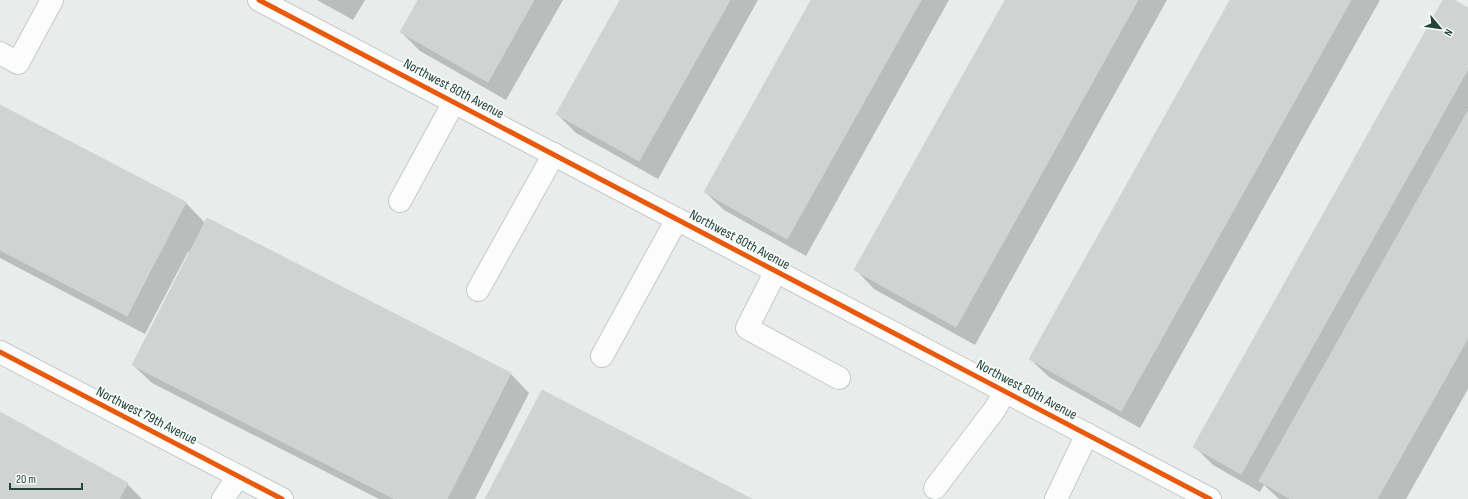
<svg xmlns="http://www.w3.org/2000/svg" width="1468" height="499" font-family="'Sofia Sans Condensed',sans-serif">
<rect width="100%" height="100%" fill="#e8edeb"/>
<g fill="#0003">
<polygon points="317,0 365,0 353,20"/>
<polygon points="419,0 563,0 506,100 420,51 401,32"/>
<polygon points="621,0 758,0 658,179 576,133 557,114"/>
<polygon points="812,0 949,0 806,256 724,210 705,192"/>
<polygon points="1006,0 1167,0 975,345 874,289 856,270"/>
<polygon points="1231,0 1380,0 1140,428 1049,377 1030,359"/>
<polygon points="1444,0 1452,0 1468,9 1468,389 1406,499 1279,499 1264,485 1260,492 1213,465 1194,446"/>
<polygon points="0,106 186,203 205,223 207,219 511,374 529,393 475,499 379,499 152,383 133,365 190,253 188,252 145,334 0,258"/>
<polygon points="0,413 127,484 142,499 0,499"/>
</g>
<g fill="#cfd4d2" stroke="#d1d6d4">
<polygon points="418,0 534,0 488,82 400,32"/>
<polygon points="620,0 730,0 639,161 556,114"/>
<polygon points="811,0 921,0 787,239 704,192"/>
<polygon points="1005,0 1138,0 956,327 854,270"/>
<polygon points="1230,0 1351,0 1121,411 1029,359"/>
<polygon points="1443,0 1454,0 1468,8 1468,69 1241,474 1193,447"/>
<polygon points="0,105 186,202 127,316 0,250"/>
<polygon points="1468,111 1468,338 1377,499 1291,499 1259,481"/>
<polygon points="207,218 511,373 447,499 395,499 132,365"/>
<polygon points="542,390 752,499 485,499"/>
<polygon points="0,412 128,483 119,499 0,499"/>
</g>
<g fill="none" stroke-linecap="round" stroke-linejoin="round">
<defs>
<g id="minor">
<polyline points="259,0 1210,499"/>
<polyline points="0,53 18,63 52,0"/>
<polyline points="400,201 454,102"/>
<polyline points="776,271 747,328 839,378"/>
<polyline points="478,290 554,154"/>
<polyline points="0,352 282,499"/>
<polyline points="602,356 677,219"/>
<polyline points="935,488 995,409 1005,391"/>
<polyline points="223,499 238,476"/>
<polyline points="1056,499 1087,434"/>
</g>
</defs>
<use href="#minor" stroke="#c5cac8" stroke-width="24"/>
<use href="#minor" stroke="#fcfcfc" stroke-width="22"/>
<defs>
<g id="cycleway">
<polyline points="259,0 1210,499"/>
<polyline points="0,352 282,499"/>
</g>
</defs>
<use href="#cycleway" stroke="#f7fbf9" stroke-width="8"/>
<use href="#cycleway" stroke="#e8590c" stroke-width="5"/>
</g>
<g text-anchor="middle" stroke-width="3.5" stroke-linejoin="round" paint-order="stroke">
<g font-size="14" fill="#24423a" stroke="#f7fbf9">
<text transform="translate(454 88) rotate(28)" y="5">Northwest 80th Avenue</text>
<text transform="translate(740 239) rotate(28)" y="5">Northwest 80th Avenue</text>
<text transform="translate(1027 389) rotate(28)" y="5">Northwest 80th Avenue</text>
<text transform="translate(147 415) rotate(27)" y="5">Northwest 79th Avenue</text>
</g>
</g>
<g transform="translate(1440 28) rotate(119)" stroke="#f7fbf9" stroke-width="3" paint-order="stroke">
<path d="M0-3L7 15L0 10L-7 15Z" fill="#24423a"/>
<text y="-6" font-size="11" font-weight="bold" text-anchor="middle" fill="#24423a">N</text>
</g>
<path d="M10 483v6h72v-6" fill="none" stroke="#24423a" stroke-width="2"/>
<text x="16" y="483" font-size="12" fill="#24423a" stroke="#f7fbf9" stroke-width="3" paint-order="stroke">20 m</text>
</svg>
